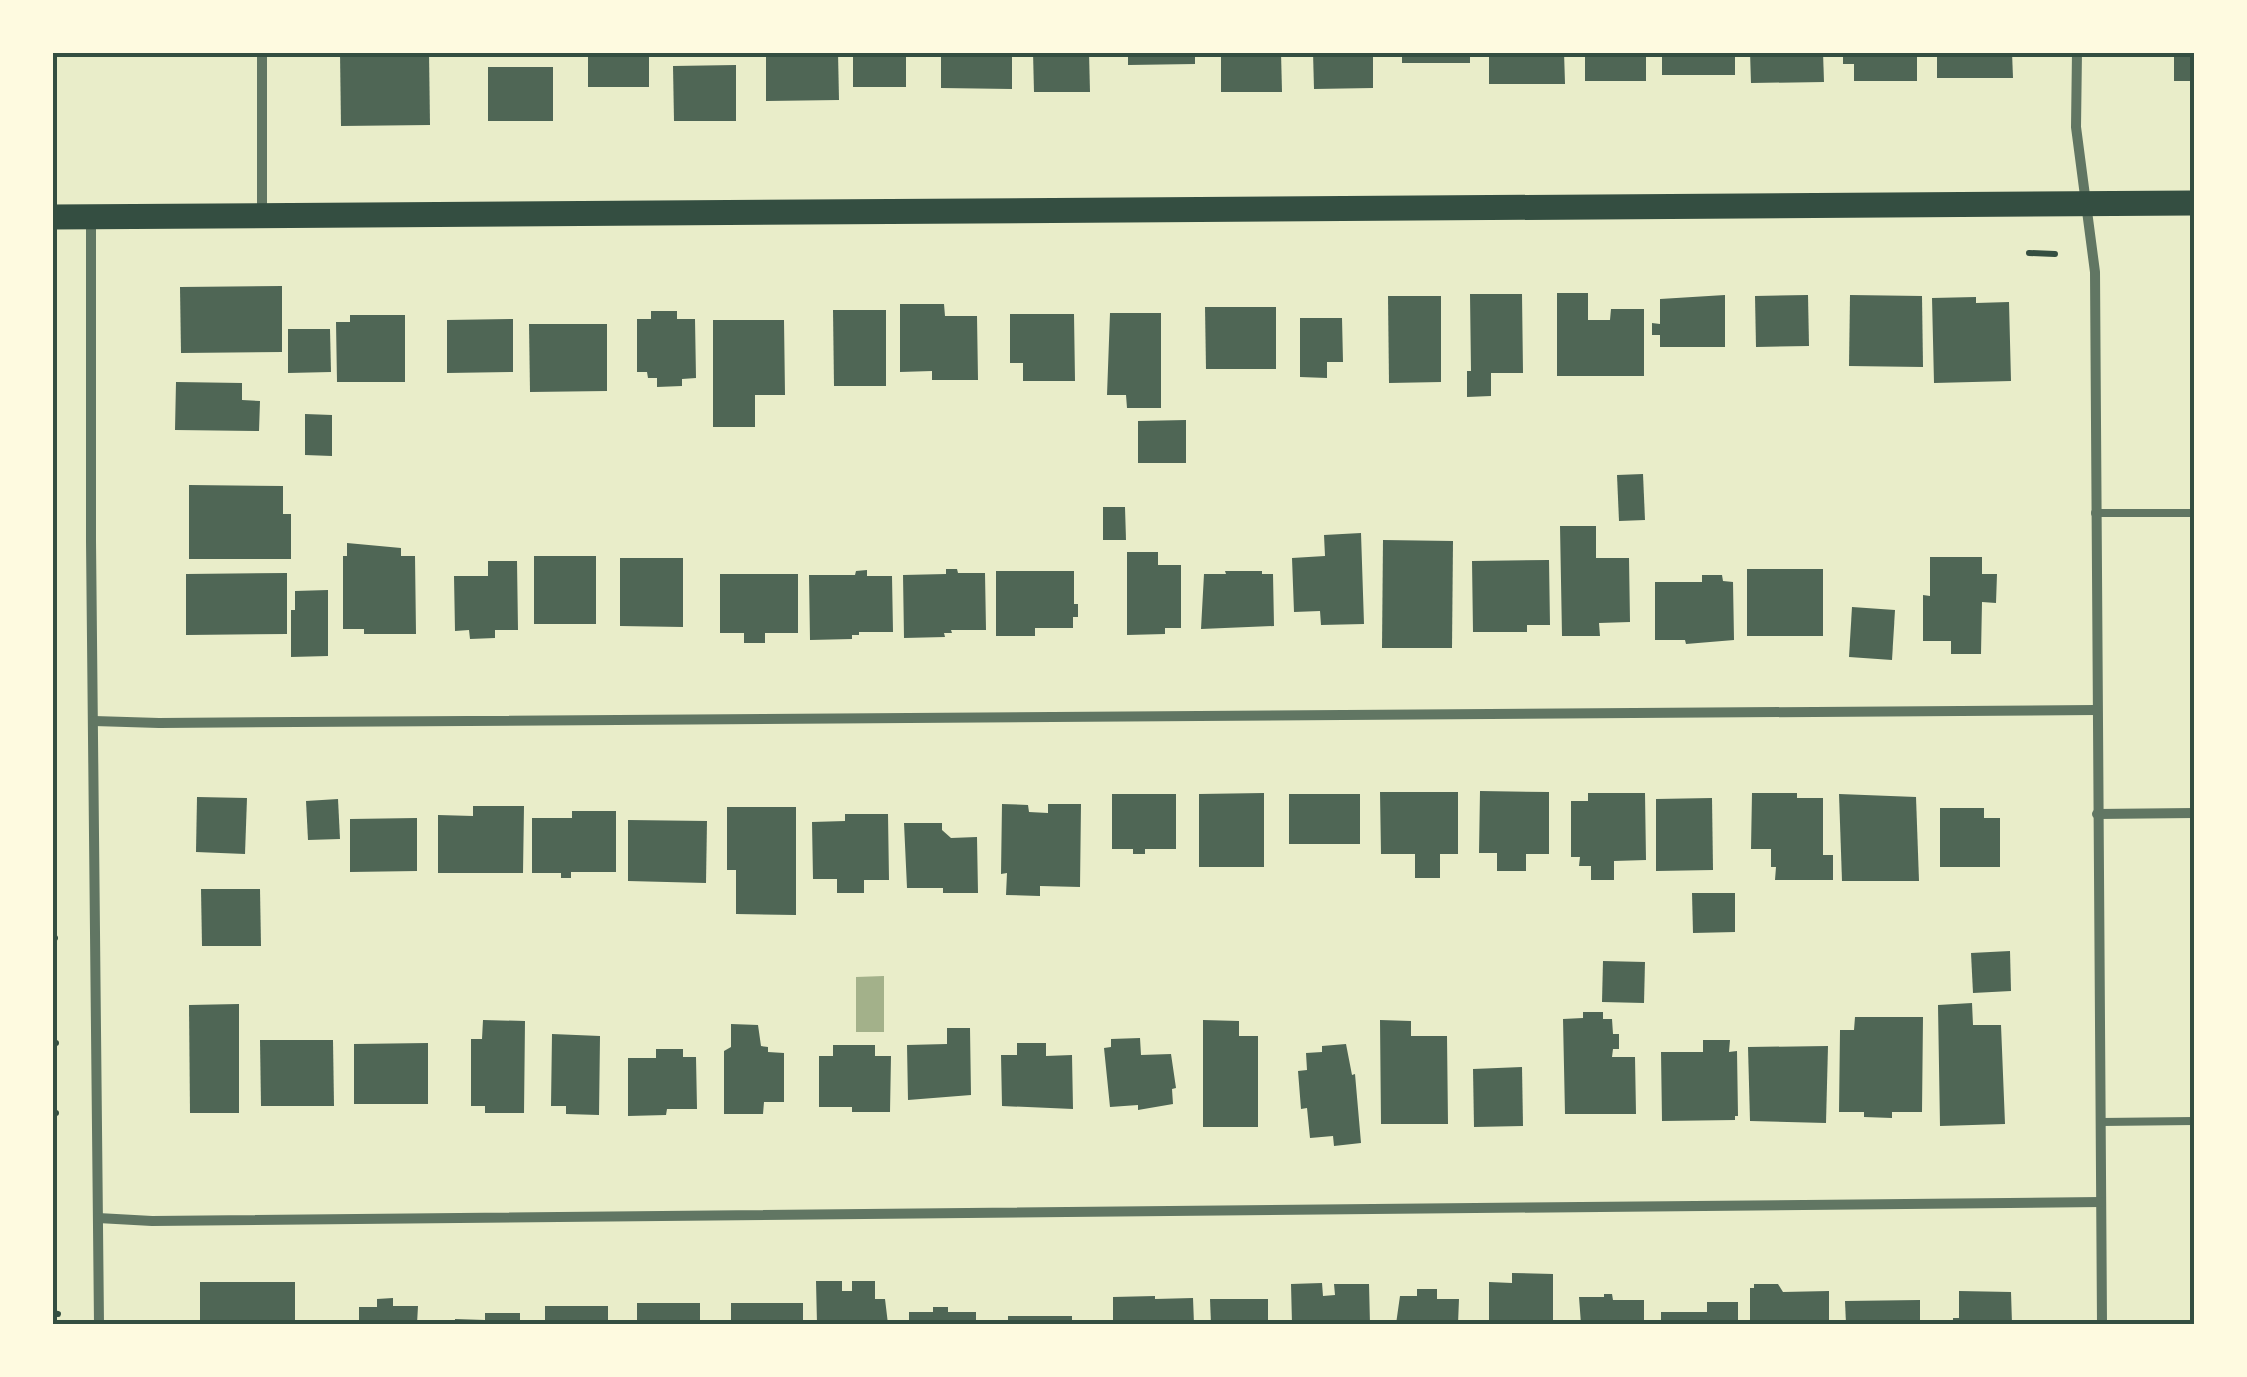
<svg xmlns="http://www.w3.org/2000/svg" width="2247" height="1377" font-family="Bitter,serif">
<rect width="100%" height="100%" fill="#e9edc9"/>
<polygon fill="#a3b18a" points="884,976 884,1032 856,1032 856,977"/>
<g fill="#4f6655">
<polygon points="340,52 429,52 430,125 341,126"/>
<rect x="588" y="52" width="61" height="35"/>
<polygon points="766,52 838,52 839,100 766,101"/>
<rect x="853" y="52" width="53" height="35"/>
<polygon points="941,52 1012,52 1012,89 941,88"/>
<polygon points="1033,52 1089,52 1090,92 1034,92"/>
<polygon points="1128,52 1195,52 1195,64 1128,65"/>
<polygon points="1221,52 1281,52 1282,92 1221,92"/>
<polygon points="1313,52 1373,52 1373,88 1314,89"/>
<rect x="1402" y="52" width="68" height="11"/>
<polygon points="1489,52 1564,52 1565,84 1489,84"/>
<rect x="1585" y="52" width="61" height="29"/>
<rect x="1662" y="52" width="73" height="23"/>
<polygon points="1750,52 1823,52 1824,82 1751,83"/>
<polygon points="1843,52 1917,52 1917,81 1854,81 1854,64 1843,64"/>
<polygon points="1937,52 2012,52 2013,78 1937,78"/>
<rect x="2174" y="52" width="20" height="29"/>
<polygon points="736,65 736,121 674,121 673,66"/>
<rect x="488" y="67" width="65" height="54"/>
<polygon points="282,286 282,352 181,353 180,287"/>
<polygon points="1557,293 1588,293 1588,320 1610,320 1611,309 1644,309 1644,376 1557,376"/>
<polygon points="1470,294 1522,294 1523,373 1491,373 1491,396 1467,397 1467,371 1471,371"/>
<polygon points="1725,295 1725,347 1660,347 1660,335 1652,335 1652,323 1660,324 1660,299"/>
<polygon points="1808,295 1809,346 1756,347 1755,296"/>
<polygon points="1850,295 1922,296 1923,367 1849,366"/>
<polygon points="1388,296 1441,296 1441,382 1389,383"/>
<polygon points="1976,297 1976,303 2009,302 2011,381 1934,383 1932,298"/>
<polygon points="900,304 944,304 945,316 977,316 978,380 932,380 932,371 900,372"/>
<polygon points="1205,307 1276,307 1276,369 1206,369"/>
<polygon points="833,310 886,310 886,386 834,386"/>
<polygon points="651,311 677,311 677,319 695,319 696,378 682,379 682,386 657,387 657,378 648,378 647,372 637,372 637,319 651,319"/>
<polygon points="1110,313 1161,313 1161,408 1127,408 1126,395 1107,395"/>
<polygon points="1010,314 1074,314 1075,381 1023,381 1023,363 1010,363"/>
<polygon points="350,315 405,315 405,382 337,382 336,322 350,322"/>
<polygon points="1300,318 1342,318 1343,362 1327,362 1327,378 1300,377"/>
<polygon points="513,319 513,372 447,373 447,320"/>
<polygon points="713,320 784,320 785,395 755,395 755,427 713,427"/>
<polygon points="529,324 607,324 607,391 530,392"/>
<polygon points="288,329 330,329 331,372 288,373"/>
<polygon points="176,382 242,383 242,400 260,401 259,431 175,430"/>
<polygon points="305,414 332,415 332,456 305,455"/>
<polygon points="1186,420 1186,463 1138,463 1138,421"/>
<polygon points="1643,474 1645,520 1619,521 1617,475"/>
<polygon points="189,485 283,486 283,514 291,514 291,559 189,559"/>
<polygon points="1103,507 1125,507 1126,540 1103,540"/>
<polygon points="1560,526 1596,526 1596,558 1629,558 1630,622 1599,623 1600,636 1562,636"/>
<polygon points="1361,533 1364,624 1321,625 1320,611 1294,612 1292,558 1325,556 1324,535"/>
<polygon points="1383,540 1453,541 1452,648 1382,648"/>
<polygon points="347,543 401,548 401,556 415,556 416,634 364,634 364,629 343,629 343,556 347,556"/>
<polygon points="1127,552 1158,552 1158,565 1181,565 1181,628 1165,628 1165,634 1127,635"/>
<rect x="534" y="556" width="62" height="68"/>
<polygon points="1930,557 1982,557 1982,574 1997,574 1996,603 1982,602 1981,654 1951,654 1951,641 1923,641 1923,595 1930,596"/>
<polygon points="620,558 683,558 683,627 620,626"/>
<polygon points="1549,560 1550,625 1527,625 1527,632 1473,632 1472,561"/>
<polygon points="488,561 517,561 518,630 495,630 495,638 470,639 469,630 455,631 454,576 488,576"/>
<polygon points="946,569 957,569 958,573 985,573 986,630 951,630 952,633 944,633 945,637 904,638 903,575 946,574"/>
<rect x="1747" y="569" width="76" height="67"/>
<polygon points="867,570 867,576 892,576 893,632 859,632 859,635 852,635 852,639 810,640 809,575 855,575 856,571"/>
<polygon points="996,571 1074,571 1074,604 1078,604 1078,617 1073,617 1073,628 1035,628 1035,636 996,636"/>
<polygon points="1225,571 1262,571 1262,574 1273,574 1274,626 1201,629 1204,574 1226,574"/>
<polygon points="287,573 287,634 186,635 186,574"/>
<polygon points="720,574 798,574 798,633 765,633 765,643 744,643 744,633 720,633"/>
<polygon points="1702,575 1722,575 1723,581 1733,582 1734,640 1686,644 1685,640 1655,640 1655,582 1702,582"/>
<polygon points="328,590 328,656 291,657 291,610 295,610 295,591"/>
<polygon points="1852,607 1895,610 1892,660 1849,657"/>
<polygon points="1480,791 1549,792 1549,854 1526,854 1526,871 1497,871 1497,853 1479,853"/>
<polygon points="1380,792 1458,792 1458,854 1440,854 1440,878 1415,878 1415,854 1381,854"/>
<polygon points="1264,793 1264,867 1199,867 1199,794"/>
<polygon points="1588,793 1645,793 1646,860 1614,861 1614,880 1591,880 1591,866 1579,866 1580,857 1571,857 1571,801 1588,801"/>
<polygon points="1752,793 1797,793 1797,798 1823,798 1823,855 1833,855 1833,880 1775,880 1776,867 1771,867 1771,849 1751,849"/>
<polygon points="1112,794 1176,794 1176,849 1145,849 1145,854 1133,854 1133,849 1112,849"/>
<rect x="1289" y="794" width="71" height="50"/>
<polygon points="1839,794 1916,797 1919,881 1842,881"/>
<polygon points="197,797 247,798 245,854 196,852"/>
<polygon points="1712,798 1713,870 1656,871 1656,799"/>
<polygon points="338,799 340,839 308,840 306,801"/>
<polygon points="1002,804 1028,805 1029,812 1048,813 1048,804 1081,804 1080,887 1040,886 1040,896 1006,895 1007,873 1001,874"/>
<polygon points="473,806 524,806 523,873 438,873 438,815 473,816"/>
<polygon points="727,807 796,807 796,915 736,914 736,870 727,870"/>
<polygon points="1940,808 1984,808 1984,818 2000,818 2000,867 1940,867"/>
<polygon points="572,811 616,811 616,872 571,872 571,878 561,878 561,873 532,873 532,818 572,818"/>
<polygon points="845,814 888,814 889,880 864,880 864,893 837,893 837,879 813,879 812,822 845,821"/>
<polygon points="417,818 417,871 350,872 350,819"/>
<polygon points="628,820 707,821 706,883 628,881"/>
<polygon points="904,823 942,823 942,830 951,838 977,837 978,893 943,893 943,888 907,888"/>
<polygon points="201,889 260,889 261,946 202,946"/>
<polygon points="1692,893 1735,893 1735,932 1693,933"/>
<polygon points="2010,951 2011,991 1973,993 1971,953"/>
<polygon points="1603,961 1645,962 1644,1003 1602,1002"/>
<polygon points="1972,1003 1973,1025 2001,1025 2005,1124 1940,1126 1938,1005"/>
<polygon points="239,1004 239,1113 190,1113 189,1005"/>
<polygon points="1583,1012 1603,1012 1603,1019 1612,1019 1613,1034 1619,1034 1619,1049 1613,1049 1612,1057 1635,1057 1636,1114 1565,1114 1563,1019 1583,1018"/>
<polygon points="1855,1017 1923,1017 1922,1112 1892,1112 1892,1118 1864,1117 1864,1112 1839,1112 1840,1030 1854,1030"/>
<polygon points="483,1020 525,1021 524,1113 485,1113 485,1106 471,1106 471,1039 482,1039"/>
<polygon points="1203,1020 1239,1021 1239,1036 1258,1036 1258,1127 1203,1127"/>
<polygon points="1380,1020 1411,1021 1411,1036 1447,1036 1448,1124 1381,1124"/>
<polygon points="731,1024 758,1025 761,1046 768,1047 768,1052 784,1053 784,1102 764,1102 763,1114 724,1114 724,1051 731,1047"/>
<polygon points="947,1028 970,1028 971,1095 908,1100 907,1045 947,1044"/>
<polygon points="552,1034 600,1036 599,1115 566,1114 566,1106 551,1106"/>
<polygon points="1140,1038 1141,1055 1171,1054 1176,1088 1172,1089 1173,1104 1138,1110 1138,1105 1110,1107 1104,1048 1111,1047 1111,1039"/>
<polygon points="260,1040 333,1040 334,1106 261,1106"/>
<polygon points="1703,1040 1730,1040 1729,1052 1737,1051 1738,1116 1735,1116 1735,1120 1662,1121 1661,1052 1703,1052"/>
<polygon points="428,1043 428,1104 354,1104 354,1044"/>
<polygon points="1017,1043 1046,1043 1046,1056 1072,1055 1073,1109 1002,1106 1001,1055 1017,1055"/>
<polygon points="1346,1044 1352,1075 1355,1074 1361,1143 1334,1146 1333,1136 1310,1138 1307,1108 1301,1109 1298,1071 1307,1070 1306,1053 1322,1052 1322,1046"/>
<polygon points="833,1045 875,1045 875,1056 891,1056 890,1112 852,1112 852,1107 819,1107 819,1056 833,1056"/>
<polygon points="1828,1046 1826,1123 1750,1121 1748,1047"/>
<polygon points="656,1049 683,1049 683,1057 696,1057 697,1109 667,1109 666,1115 628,1116 628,1058 656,1058"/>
<polygon points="1522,1067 1523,1126 1474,1127 1473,1069"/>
<polygon points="1512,1273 1553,1274 1553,1324 1489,1324 1489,1282 1512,1283"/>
<polygon points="816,1281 842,1281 842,1291 852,1291 852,1281 875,1281 875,1299 885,1299 888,1324 817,1324"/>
<rect x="200" y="1282" width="95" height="42"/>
<polygon points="1322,1283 1323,1296 1335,1295 1334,1284 1369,1284 1370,1324 1292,1324 1291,1284"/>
<polygon points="1754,1284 1778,1284 1783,1292 1829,1291 1829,1324 1750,1324 1750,1288 1754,1288"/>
<polygon points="1417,1289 1437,1289 1437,1299 1459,1299 1458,1324 1396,1324 1400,1296 1417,1296"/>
<polygon points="1959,1291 2011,1292 2012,1324 1953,1324 1953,1318 1959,1318"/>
<polygon points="1604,1294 1612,1294 1613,1300 1644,1300 1644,1324 1581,1324 1579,1297 1604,1297"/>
<polygon points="1155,1296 1155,1299 1193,1298 1194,1324 1113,1324 1113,1297"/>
<polygon points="393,1298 393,1306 418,1306 417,1324 359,1324 359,1307 377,1307 377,1299"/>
<polygon points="1210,1299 1268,1299 1268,1324 1211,1324"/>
<polygon points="1920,1300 1920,1324 1846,1324 1845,1301"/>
<polygon points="1707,1302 1738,1302 1738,1324 1661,1324 1661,1312 1707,1312"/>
<rect x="637" y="1303" width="63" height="21"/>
<rect x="731" y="1303" width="72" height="21"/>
<rect x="545" y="1306" width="63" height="18"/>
<polygon points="933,1307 948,1307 948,1312 976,1312 976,1324 909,1324 909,1312 933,1312"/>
<polygon points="485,1313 520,1313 520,1324 455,1324 455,1319 485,1320"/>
<rect x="1008" y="1316" width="64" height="8"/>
</g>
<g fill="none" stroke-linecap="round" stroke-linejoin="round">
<g stroke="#344e41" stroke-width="6">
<polyline points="2029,253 2055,254"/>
<polyline points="52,775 53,775"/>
<polyline points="52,848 54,848"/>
<polyline points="52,938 55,938"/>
<polyline points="52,1043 56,1043"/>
<polyline points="52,1113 56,1113"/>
<polyline points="52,1313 58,1314"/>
</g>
<g stroke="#617663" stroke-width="8">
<polyline points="2095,513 2194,513"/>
<polyline points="2101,1122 2194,1121"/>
</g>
<g stroke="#617663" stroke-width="10">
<polyline points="2077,52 2076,127 2095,272 2102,1324"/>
<polyline points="262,215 262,52"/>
<polyline points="91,217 91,541 99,1324"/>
<polyline points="94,721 159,723 2096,710"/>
<polyline points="2097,814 2194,813"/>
<polyline points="98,1218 152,1221 2101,1202"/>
</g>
<polyline stroke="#344e41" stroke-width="25" points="52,217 2194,203"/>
</g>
<rect width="2247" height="1377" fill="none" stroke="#fefae0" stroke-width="110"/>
<rect x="55" y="55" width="2137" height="1267" fill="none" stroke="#344e41" stroke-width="4"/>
</svg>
